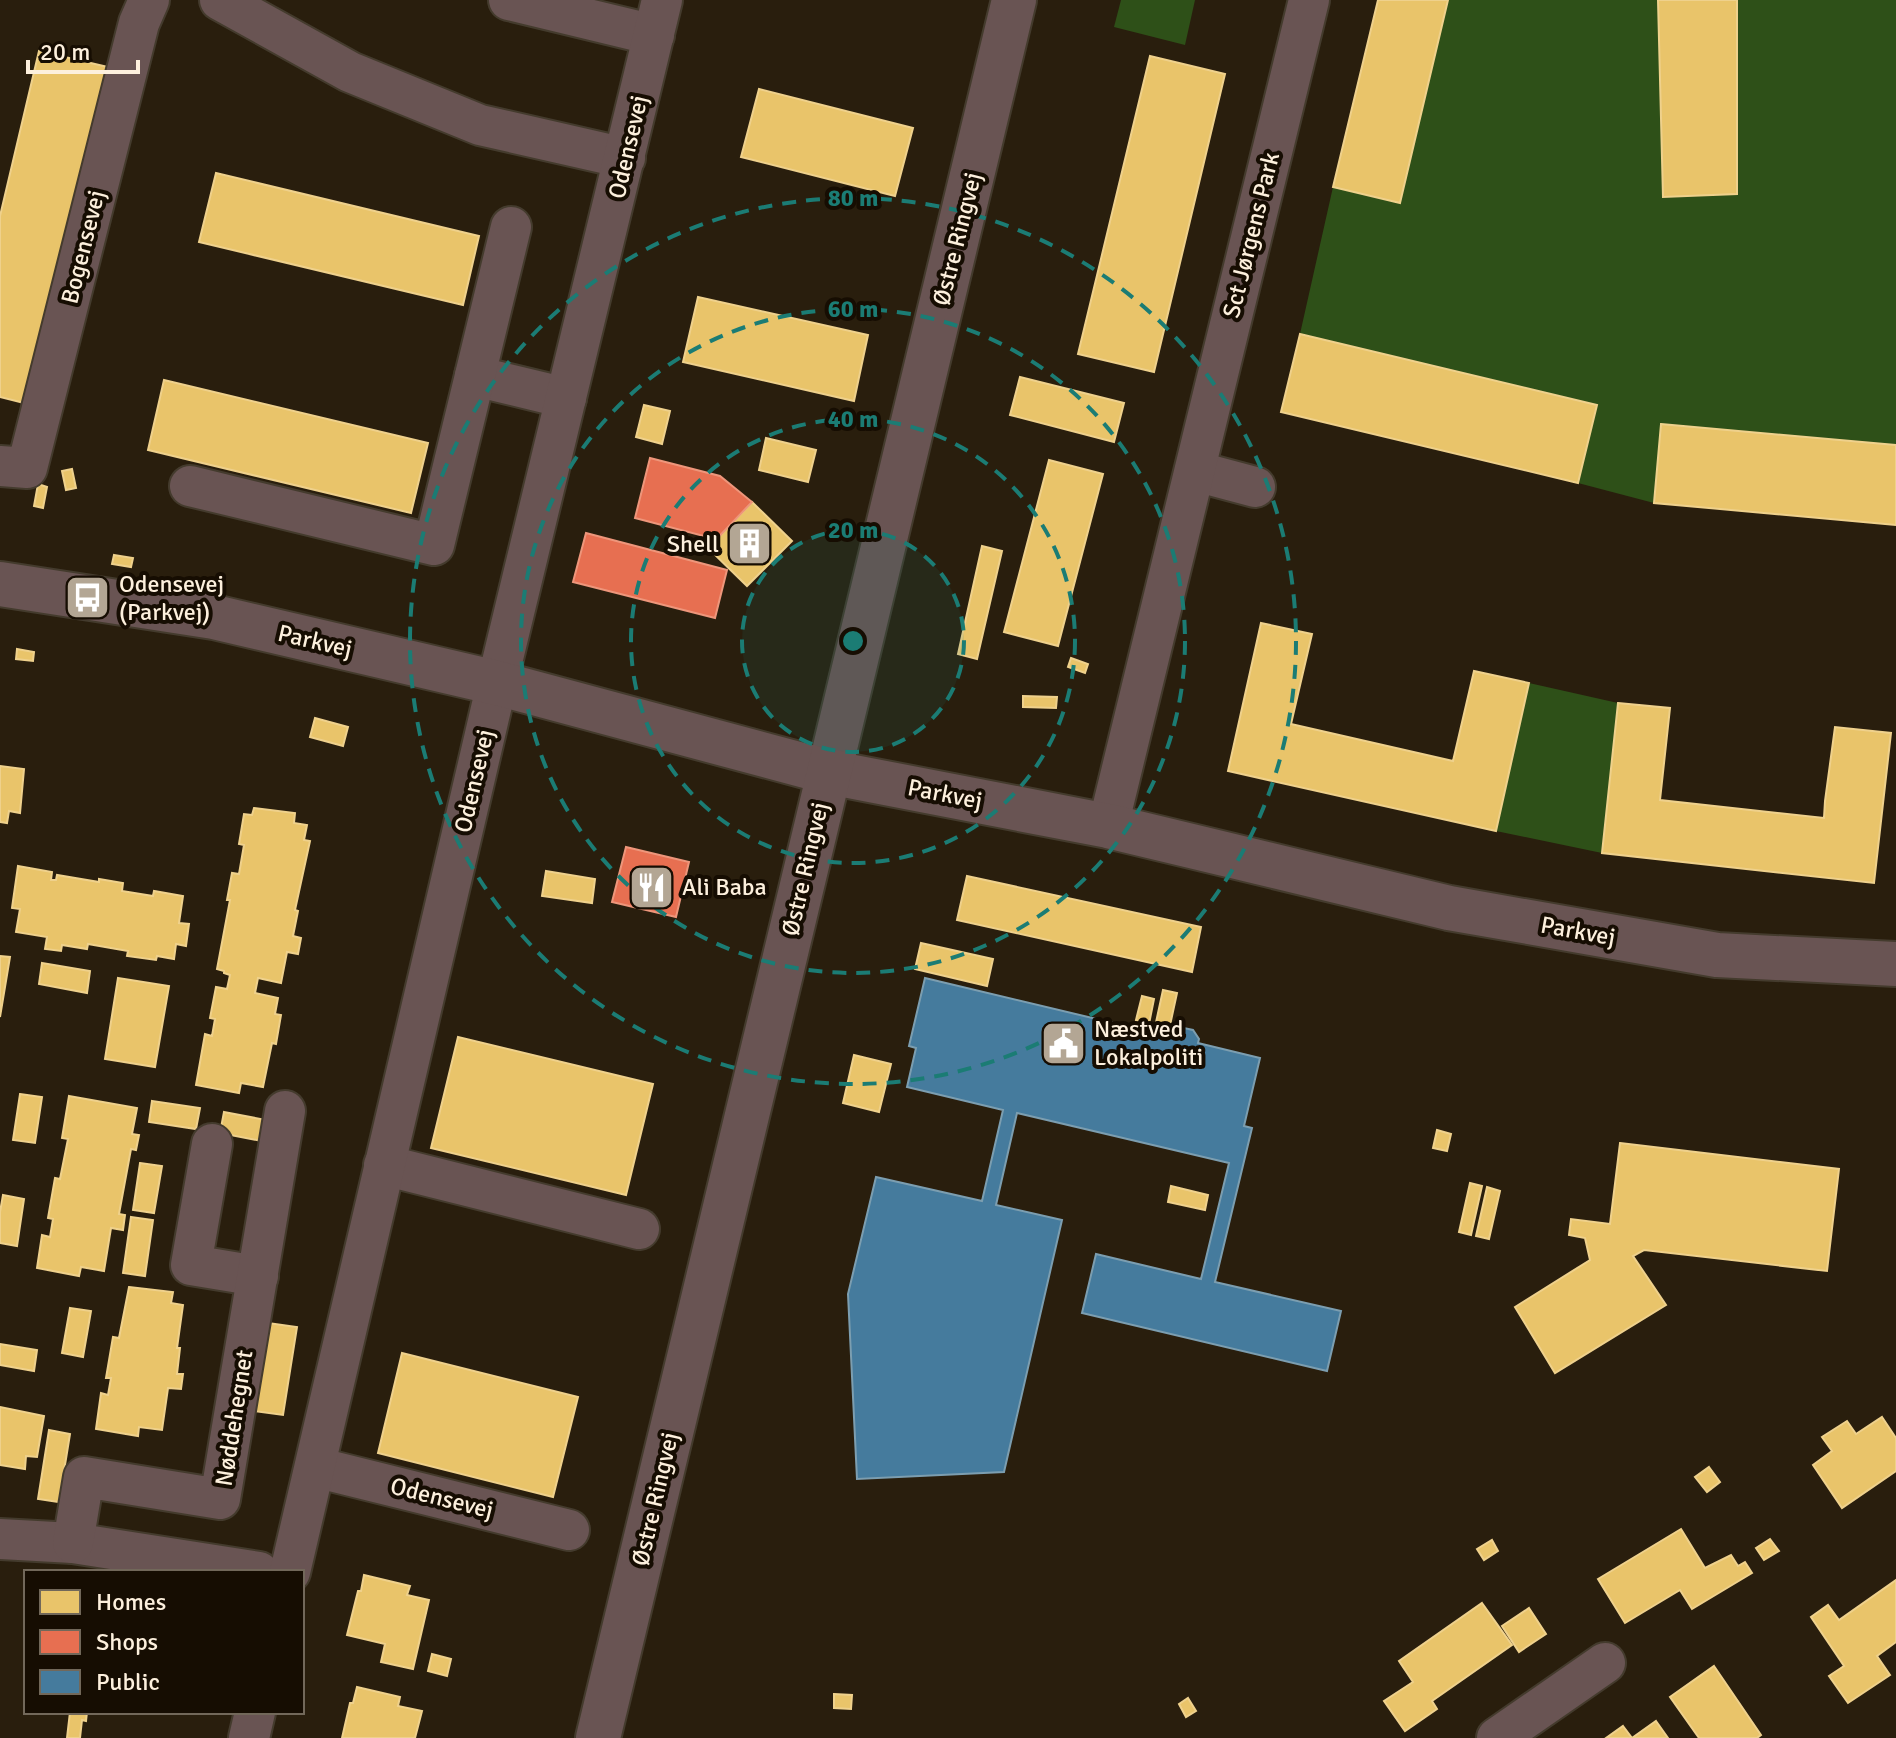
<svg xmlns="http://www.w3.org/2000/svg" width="1896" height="1738" font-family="Signika,sans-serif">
<rect width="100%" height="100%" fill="#291e0d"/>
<g fill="#2e5018">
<polygon points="1121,0 1195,0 1185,45 1114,27"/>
<polygon points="1448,0 1658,0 1663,197 1737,194 1737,0 1896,0 1896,445 1661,425 1654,503 1578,483 1596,406 1300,334 1333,187 1400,203"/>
<polygon points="1529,683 1618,703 1602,853 1496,831"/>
</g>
<g fill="#e9c46a" stroke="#efd18c" stroke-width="2">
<polygon points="1378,0 1448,0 1400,203 1333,187"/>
<polygon points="1658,0 1737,0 1737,194 1663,197"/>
<polygon points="39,51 108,67 28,404 0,397 0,216"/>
<polygon points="1150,56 1225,74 1154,372 1078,354"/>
<polygon points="759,89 913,128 895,196 741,157"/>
<polygon points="216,173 479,236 463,305 199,242"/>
<polygon points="698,297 868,335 854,401 683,362"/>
<polygon points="1300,334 1597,405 1578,483 1281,412"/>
<polygon points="1020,377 1124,403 1114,442 1010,415"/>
<polygon points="164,380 428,443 411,513 148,450"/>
<polygon points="644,405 670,411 662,444 636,437"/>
<polygon points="1661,424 1896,445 1896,525 1654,503"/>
<polygon points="766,438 816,450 808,482 759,470"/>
<polygon points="1049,460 1103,474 1058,646 1004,632"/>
<polygon points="72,469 76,488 66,490 62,471"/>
<polygon points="38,484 47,487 43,508 34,506"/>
<polygon points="752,502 792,541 747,586 708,548"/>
<polygon points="982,546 1002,551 977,659 958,654"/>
<polygon points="114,555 133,558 131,567 112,564"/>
<polygon points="1261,623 1312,634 1291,724 1453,761 1474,671 1529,683 1496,831 1228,771"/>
<polygon points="17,649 34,652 33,661 16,659"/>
<polygon points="1071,658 1088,664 1085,673 1068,667"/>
<polygon points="1023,696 1057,697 1056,708 1023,707"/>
<polygon points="1618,703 1670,708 1660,800 1824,818 1825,801 1835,727 1891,733 1874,883 1602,853"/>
<polygon points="315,718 348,727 343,746 310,737"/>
<polygon points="0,766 24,769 20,813 9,811 7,823 0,822"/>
<polygon points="254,808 295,813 294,823 307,825 304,840 310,841 295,910 298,911 293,936 301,938 298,954 287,952 281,983 258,978 255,993 278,998 275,1014 281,1015 276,1044 272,1043 263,1087 241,1083 239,1093 196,1085 205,1034 212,1036 215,1019 210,1018 216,987 227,989 230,975 224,973 224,971 217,969 230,900 227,900 232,873 239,874 244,845 239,844 244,814 252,815"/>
<polygon points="18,866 52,872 51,880 56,880 57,875 99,882 99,879 123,883 122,891 153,896 154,891 183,896 179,923 189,924 186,946 176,944 174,959 157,956 156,960 127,956 128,951 88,944 87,949 62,945 61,951 45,949 47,937 16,932 20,909 12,908"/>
<polygon points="546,871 595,879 592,903 542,896"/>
<polygon points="967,876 1201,927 1192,972 957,920"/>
<polygon points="921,943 993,959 987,986 915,969"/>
<polygon points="0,956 10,957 0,1017"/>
<polygon points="42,963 90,971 87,993 39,984"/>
<polygon points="118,978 169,986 155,1067 105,1059"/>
<polygon points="1163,990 1177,993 1169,1030 1155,1027"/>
<polygon points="1142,996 1154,999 1149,1024 1136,1020"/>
<polygon points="458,1037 653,1084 626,1195 431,1148"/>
<polygon points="854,1055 891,1064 879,1112 843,1103"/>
<polygon points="20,1094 42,1097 35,1143 13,1140"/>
<polygon points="69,1096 137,1108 132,1134 139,1135 136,1150 131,1149 119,1214 125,1215 123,1230 111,1228 104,1271 81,1267 79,1276 37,1268 42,1235 50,1237 53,1219 48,1218 55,1178 60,1179 68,1139 62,1138"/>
<polygon points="152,1101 200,1108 196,1129 149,1122"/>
<polygon points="224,1112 271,1121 267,1142 220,1133"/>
<polygon points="1437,1130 1451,1134 1447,1151 1433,1148"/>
<polygon points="1620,1143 1839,1169 1827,1271 1644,1250 1633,1256 1666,1305 1555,1373 1515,1307 1590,1260 1585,1238 1569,1235 1571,1219 1610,1224"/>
<polygon points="140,1163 162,1166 154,1213 133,1210"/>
<polygon points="1470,1183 1482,1186 1471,1235 1459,1232"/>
<polygon points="1171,1186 1208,1195 1205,1210 1168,1202"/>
<polygon points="1487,1187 1500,1191 1489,1239 1476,1236"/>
<polygon points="3,1195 24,1199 17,1246 0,1243 0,1212"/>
<polygon points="131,1217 153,1220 145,1276 123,1273"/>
<polygon points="129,1287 173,1292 171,1303 183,1305 177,1348 180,1348 177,1374 183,1374 181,1389 168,1388 162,1430 139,1427 138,1436 96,1429 101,1393 108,1395 111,1378 106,1378 113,1337 119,1338"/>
<polygon points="70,1308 91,1311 83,1357 62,1353"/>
<polygon points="268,1323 297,1327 283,1415 254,1411"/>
<polygon points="0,1344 37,1350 34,1371 0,1365"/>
<polygon points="402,1353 578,1397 553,1497 378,1453"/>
<polygon points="0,1407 44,1416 37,1457 26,1456 25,1469 0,1465"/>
<polygon points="1882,1417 1896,1438 1896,1471 1842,1508 1813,1465 1832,1451 1822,1437 1847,1421 1856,1434"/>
<polygon points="49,1430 70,1434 59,1502 38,1499"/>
<polygon points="1709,1467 1720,1482 1707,1492 1695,1477"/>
<polygon points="1681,1529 1705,1568 1731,1555 1738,1566 1745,1562 1752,1573 1692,1609 1680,1590 1625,1623 1598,1579"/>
<polygon points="1770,1539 1779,1551 1764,1560 1756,1548"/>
<polygon points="1492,1540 1498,1551 1484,1560 1477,1549"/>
<polygon points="364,1575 410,1586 407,1595 429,1600 413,1669 381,1662 385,1644 347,1635 358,1591 361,1591"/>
<polygon points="1896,1580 1896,1642 1877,1656 1890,1675 1848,1703 1829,1676 1844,1666 1811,1617 1828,1605 1839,1620"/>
<polygon points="1482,1603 1512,1645 1432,1701 1437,1709 1405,1731 1384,1701 1413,1682 1399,1661"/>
<polygon points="1529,1608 1546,1634 1519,1652 1502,1626"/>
<polygon points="432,1654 451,1659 447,1676 428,1671"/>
<polygon points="1714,1666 1761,1735 1757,1738 1699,1738 1670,1697"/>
<polygon points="357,1687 400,1697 398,1706 422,1711 415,1738 342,1738 350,1703 353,1703"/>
<polygon points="834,1694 852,1695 851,1709 834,1708"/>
<polygon points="1188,1698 1196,1711 1186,1717 1179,1704"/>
<polygon points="70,1712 87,1712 86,1721 82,1720 80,1738 67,1738"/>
<polygon points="1656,1721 1668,1738 1632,1738"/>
<polygon points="1623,1726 1632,1738 1606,1738"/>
</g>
<g fill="#e76f51" stroke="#ee967b" stroke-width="2">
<polygon points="650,458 720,476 752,502 708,548 704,536 635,518"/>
<polygon points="586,533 727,570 715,618 573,582"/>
<polygon points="626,847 689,862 676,917 612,902"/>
</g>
<polygon fill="#457b9d" stroke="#7c9eb0" stroke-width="2" points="925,978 1172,1037 1174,1033 1184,1028 1193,1030 1199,1039 1198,1043 1260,1058 1244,1126 1252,1128 1215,1282 1341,1311 1327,1371 1082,1313 1096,1254 1201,1279 1229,1163 1017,1113 996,1205 1062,1220 1004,1472 857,1479 848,1294 876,1177 982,1201 1003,1110 907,1087 916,1048 909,1046"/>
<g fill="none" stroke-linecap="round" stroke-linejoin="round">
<defs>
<g id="minor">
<polyline points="220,0 350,72 480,125 625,158"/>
<polyline points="509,0 654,35"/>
<polyline points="475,376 566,398"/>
<polyline points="0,466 27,468 139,23 149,0"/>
<polyline points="1195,471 1255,487"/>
<polyline points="190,486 434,545 511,227"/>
<polyline points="1108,826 1309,0"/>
<polyline points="212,1144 191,1265 258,1276"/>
<polyline points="384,1165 639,1229"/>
<polyline points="315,1467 569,1530"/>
<polyline points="0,1539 73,1543 259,1572"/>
<polyline points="73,1543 84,1477 220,1499 285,1111"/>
<polyline points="290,1572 497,683 662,0"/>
<polyline points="249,1738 255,1712"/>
<polyline points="1497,1738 1605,1663"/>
</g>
<g id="tertiary">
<polyline points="0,584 214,617 497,683 828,772 1108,826 1449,908 1717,955 1896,964"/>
<polyline points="598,1738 1014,0"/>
</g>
</defs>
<use href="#minor" stroke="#443b2d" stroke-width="44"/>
<use href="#tertiary" stroke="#443b2d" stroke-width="48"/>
<use href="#minor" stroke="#695453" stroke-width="40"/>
<use href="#tertiary" stroke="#695453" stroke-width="44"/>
</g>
<circle cx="853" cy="641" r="111" fill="#1b7c74" fill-opacity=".12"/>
<g fill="none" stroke="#1b7c74" stroke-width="4" stroke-dasharray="14 10">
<circle cx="853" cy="641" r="111"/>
<circle cx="853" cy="641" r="222"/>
<circle cx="853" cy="641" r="332"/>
<circle cx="853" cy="641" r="443"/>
</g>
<defs>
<symbol id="building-square" viewBox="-11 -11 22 22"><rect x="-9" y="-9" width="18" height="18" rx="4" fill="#b3a694" stroke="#160d02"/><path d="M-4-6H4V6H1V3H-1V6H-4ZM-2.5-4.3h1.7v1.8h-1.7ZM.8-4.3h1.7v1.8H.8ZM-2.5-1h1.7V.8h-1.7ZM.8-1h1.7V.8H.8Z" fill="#fff"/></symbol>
<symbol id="bus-square" viewBox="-11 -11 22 22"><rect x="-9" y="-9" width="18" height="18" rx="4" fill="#b3a694" stroke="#160d02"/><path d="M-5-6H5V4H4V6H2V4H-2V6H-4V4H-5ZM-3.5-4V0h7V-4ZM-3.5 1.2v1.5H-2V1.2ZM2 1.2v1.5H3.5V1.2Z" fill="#fff"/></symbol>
<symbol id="restaurant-square" viewBox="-11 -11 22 22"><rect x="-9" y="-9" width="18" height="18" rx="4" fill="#b3a694" stroke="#160d02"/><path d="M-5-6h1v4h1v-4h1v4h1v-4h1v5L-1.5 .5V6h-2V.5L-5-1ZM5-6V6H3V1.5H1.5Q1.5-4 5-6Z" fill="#fff"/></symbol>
<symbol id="civic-square" viewBox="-11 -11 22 22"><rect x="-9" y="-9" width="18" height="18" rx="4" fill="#b3a694" stroke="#160d02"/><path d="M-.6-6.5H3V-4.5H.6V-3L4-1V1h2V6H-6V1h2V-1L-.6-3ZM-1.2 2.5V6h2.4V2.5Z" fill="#fff"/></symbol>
</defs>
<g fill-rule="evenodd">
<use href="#building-square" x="724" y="518" width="51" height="51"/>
<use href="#bus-square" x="62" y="572" width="51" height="51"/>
<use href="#restaurant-square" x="626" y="862" width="51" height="51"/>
<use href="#civic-square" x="1038" y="1018" width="51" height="51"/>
</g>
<g text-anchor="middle" stroke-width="8" stroke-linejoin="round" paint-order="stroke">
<g font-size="24" fill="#fdf0dd" stroke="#160d02">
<text transform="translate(628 147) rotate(-77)" y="8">Odensevej</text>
<text transform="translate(1251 235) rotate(-76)" y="8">Sct Jørgens Park</text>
<text transform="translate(957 239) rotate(-76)" y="8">Østre Ringvej</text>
<text transform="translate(83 247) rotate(-76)" y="8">Bogensevej</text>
<text transform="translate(315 641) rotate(13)" y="8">Parkvej</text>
<text transform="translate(474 781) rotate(-77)" y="8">Odensevej</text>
<text transform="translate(945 794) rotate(11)" y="8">Parkvej</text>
<text transform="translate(805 869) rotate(-77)" y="8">Østre Ringvej</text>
<text transform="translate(1578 931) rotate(10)" y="8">Parkvej</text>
<text transform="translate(234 1418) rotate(-81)" y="8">Nøddehegnet</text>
<text transform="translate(442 1498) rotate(14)" y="8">Odensevej</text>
<text transform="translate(655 1499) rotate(-77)" y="8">Østre Ringvej</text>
</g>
<g font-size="24" fill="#fdf0dd" stroke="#160d02" text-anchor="start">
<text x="719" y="552" text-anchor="end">Shell</text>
<text x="119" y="592">Odensevej<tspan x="119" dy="28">(Parkvej)</tspan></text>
<text x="682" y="895">Ali Baba</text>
<text x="1094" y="1037">Næstved<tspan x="1094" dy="28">Lokalpoliti</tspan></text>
</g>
</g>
<circle cx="853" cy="641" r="12" fill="#1b7c74" stroke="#160d02" stroke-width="4"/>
<g font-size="24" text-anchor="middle" font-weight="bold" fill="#1b7c74" stroke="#160d02" stroke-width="8" stroke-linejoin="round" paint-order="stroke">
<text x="853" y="206">80 m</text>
<text x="853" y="317">60 m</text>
<text x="853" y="427">40 m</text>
<text x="853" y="538">20 m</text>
</g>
<rect x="24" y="1570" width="280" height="144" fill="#160d02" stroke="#72685a" stroke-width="2"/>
<rect x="40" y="1590" width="40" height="24" fill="#e9c46a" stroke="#72685a" stroke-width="2"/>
<text x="96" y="1610" font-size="24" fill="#fdf0dd">Homes</text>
<rect x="40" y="1630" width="40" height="24" fill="#e76f51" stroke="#72685a" stroke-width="2"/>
<text x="96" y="1650" font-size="24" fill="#fdf0dd">Shops</text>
<rect x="40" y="1670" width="40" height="24" fill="#457b9d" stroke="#72685a" stroke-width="2"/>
<text x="96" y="1690" font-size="24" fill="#fdf0dd">Public</text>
<path d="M28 60v12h110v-12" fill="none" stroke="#fdf0dd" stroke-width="4"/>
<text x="40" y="60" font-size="24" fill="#fdf0dd" stroke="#160d02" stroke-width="6" paint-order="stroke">20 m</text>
</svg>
